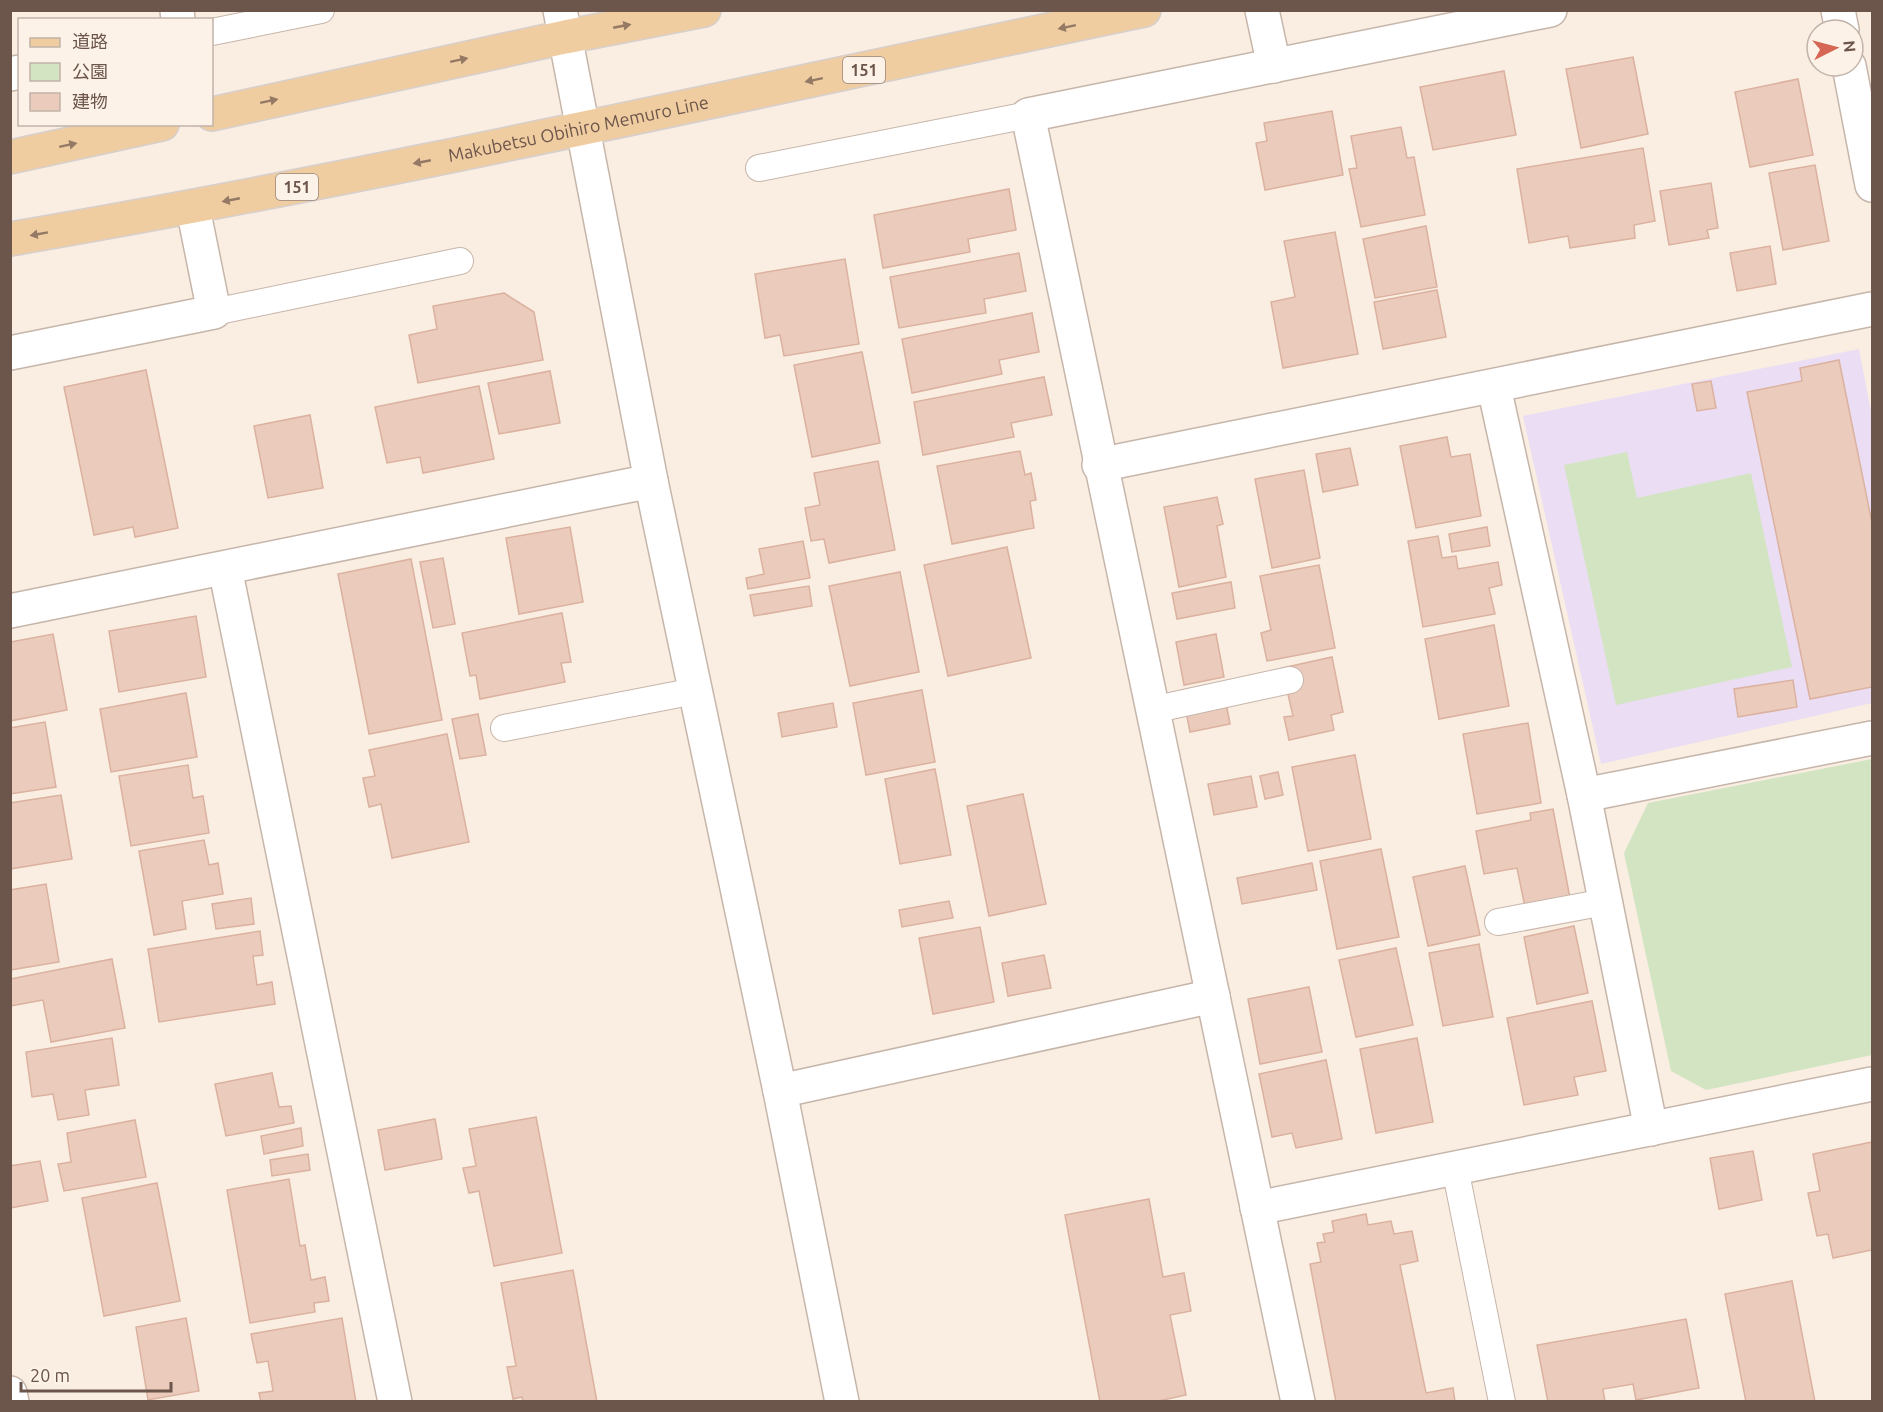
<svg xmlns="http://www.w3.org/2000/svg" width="1883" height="1412" font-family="Ubuntu,'Noto Sans JP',sans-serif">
<rect width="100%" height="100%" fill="#f9eee1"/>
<polygon fill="#ebdef4" points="1859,349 1872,417 1872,703 1601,764 1523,416"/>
<g fill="#d2e4c2">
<polygon points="1627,452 1637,498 1751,473 1792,667 1616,705 1564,465"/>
<polygon points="1872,759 1872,1055 1706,1090 1671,1071 1624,853 1648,803"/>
</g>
<g fill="#ebcbbc" stroke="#dbb19f" stroke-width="1.5">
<polygon points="1633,57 1648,134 1581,148 1566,69"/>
<polygon points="1504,71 1516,135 1433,150 1420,87"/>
<polygon points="1798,79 1813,155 1750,167 1735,92"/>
<polygon points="1332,111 1343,175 1265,190 1256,143 1267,141 1264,123"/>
<polygon points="1401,127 1407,158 1414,157 1425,215 1361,227 1349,169 1357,168 1351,136"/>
<polygon points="1643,148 1655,221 1634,225 1635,238 1570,248 1568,236 1529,243 1517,169"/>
<polygon points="1815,165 1829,241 1783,250 1769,173"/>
<polygon points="1711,183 1718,228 1707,230 1709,238 1669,245 1660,191"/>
<polygon points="1009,189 1016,230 968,239 970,252 883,268 874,215"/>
<polygon points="1426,226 1437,287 1375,298 1363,239"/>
<polygon points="1335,232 1358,354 1283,368 1271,302 1295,297 1284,241"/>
<polygon points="1770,246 1776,284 1737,291 1730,253"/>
<polygon points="1019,253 1026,291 984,299 986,313 899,328 890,277"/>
<polygon points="845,259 859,344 784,356 780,335 765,338 755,274"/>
<polygon points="1437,290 1446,337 1383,349 1374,302"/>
<polygon points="504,293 534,312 543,360 418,383 409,335 437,329 433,306"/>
<polygon points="1032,313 1039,352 999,360 1002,374 912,393 902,339"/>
<polygon points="862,352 880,443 812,457 794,365"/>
<polygon points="1839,360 1872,523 1872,687 1810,699 1747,392 1802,381 1800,368"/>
<polygon points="146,370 178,528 135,537 133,527 94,535 64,387"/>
<polygon points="550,371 560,423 499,434 488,383"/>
<polygon points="1044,377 1052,415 1011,423 1014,437 923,455 914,402"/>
<polygon points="1711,381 1716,408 1697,411 1692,384"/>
<polygon points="479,386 494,459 423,473 420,457 387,463 375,407"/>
<polygon points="310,415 323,488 268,498 254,426"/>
<polygon points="1447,437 1451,457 1470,454 1481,516 1416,528 1400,446"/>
<polygon points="1350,448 1358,485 1323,492 1316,454"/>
<polygon points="1020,451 1025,475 1031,473 1036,500 1030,501 1034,528 952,544 937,466"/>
<polygon points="878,461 895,550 829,563 824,539 811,541 805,508 820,505 814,473"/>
<polygon points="1304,470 1320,558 1272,568 1255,479"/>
<polygon points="1217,497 1223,524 1217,526 1226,577 1179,587 1164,507"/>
<polygon points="570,527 583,602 519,614 506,538"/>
<polygon points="1487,527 1490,546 1452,552 1449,534"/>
<polygon points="1438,536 1442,558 1456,556 1458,569 1498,562 1502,585 1489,588 1495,614 1423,627 1408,541"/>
<polygon points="803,541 810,578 748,589 746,578 764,574 759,549"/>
<polygon points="1007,547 1031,658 948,676 924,565"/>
<polygon points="443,558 455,624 433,628 420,562"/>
<polygon points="411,559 442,720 369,734 338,574"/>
<polygon points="1319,565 1335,648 1267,661 1261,633 1271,630 1260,576"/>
<polygon points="900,572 919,672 850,686 829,586"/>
<polygon points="1231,582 1235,608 1177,619 1172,593"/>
<polygon points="809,586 812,606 754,616 750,595"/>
<polygon points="562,613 571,662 561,663 565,682 480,699 476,675 470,676 462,633"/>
<polygon points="196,616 206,677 119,692 109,631"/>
<polygon points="1494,625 1509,706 1439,719 1425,639"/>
<polygon points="53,634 67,710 10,721 10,642"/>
<polygon points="1216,634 1224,677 1184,685 1176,642"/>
<polygon points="1332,657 1343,712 1331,715 1334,730 1289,740 1284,717 1293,716 1282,668"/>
<polygon points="1793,680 1797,707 1738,717 1734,689"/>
<polygon points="1222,682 1230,724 1190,732 1182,690"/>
<polygon points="922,690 935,762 866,775 853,703"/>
<polygon points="186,693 197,757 111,772 100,709"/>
<polygon points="833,703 837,727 782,737 778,713"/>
<polygon points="478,714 486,755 460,759 452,719"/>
<polygon points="45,722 56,787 10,794 10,728"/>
<polygon points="1528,723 1541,803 1477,814 1463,734"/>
<polygon points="447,734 469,842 392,858 381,804 369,807 363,778 375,776 369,750"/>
<polygon points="1355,755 1371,839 1308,851 1292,767"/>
<polygon points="188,765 193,798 203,796 209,833 131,846 119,776"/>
<polygon points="935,769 951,855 900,864 885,779"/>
<polygon points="1278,772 1283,795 1265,799 1260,776"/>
<polygon points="1251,776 1257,807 1214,815 1208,784"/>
<polygon points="1023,794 1046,904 989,916 967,806"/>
<polygon points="61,795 72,859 10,869 10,803"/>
<polygon points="1553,809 1570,898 1525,907 1517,868 1484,874 1476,831 1531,820 1530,813"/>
<polygon points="204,840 209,865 218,863 223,894 182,901 186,929 154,935 139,851"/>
<polygon points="1381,849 1399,937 1337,949 1320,861"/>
<polygon points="1312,863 1317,890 1242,904 1237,878"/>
<polygon points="1465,866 1480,935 1428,946 1413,877"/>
<polygon points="46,884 59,962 10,970 10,890"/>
<polygon points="251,898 254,924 216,929 212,904"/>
<polygon points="949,901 953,918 902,927 899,910"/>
<polygon points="1574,926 1588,993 1537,1004 1524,937"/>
<polygon points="980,927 994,1002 933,1014 919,938"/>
<polygon points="260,931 263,955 253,956 257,985 272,982 275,1004 159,1022 148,949"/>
<polygon points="1479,944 1493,1017 1443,1026 1429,953"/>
<polygon points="1396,948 1413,1025 1356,1037 1339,960"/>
<polygon points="1044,955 1051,988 1008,996 1002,963"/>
<polygon points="112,959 125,1028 51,1042 43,1000 10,1006 10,979"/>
<polygon points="1309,987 1322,1052 1260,1064 1248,999"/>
<polygon points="1592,1001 1606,1071 1574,1077 1578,1095 1524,1105 1507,1018"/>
<polygon points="112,1038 119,1085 85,1090 89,1115 58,1120 53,1094 32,1097 26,1052"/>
<polygon points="1417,1038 1433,1122 1376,1133 1360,1049"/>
<polygon points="1326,1060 1342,1139 1296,1148 1292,1133 1272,1137 1259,1074"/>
<polygon points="272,1073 279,1107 291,1106 294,1123 226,1136 215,1084"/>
<polygon points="536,1117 562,1253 494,1266 479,1191 469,1193 463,1168 476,1166 469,1129"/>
<polygon points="435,1119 442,1159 385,1170 378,1130"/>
<polygon points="135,1120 146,1177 64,1191 58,1164 71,1162 67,1133"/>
<polygon points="301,1128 303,1146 264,1154 261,1136"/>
<polygon points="1872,1142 1872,1250 1833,1258 1828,1234 1817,1236 1808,1193 1820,1191 1813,1154"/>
<polygon points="1753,1151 1762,1200 1719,1209 1710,1158"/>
<polygon points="308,1154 310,1170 272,1176 270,1160"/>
<polygon points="40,1161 48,1201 10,1208 10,1166"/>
<polygon points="289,1179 300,1246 305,1245 311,1280 325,1277 329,1301 314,1303 315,1312 250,1323 227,1190"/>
<polygon points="157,1183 180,1301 104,1316 82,1198"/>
<polygon points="1149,1199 1163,1277 1184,1273 1191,1311 1170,1315 1186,1395 1154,1402 1100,1402 1065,1215"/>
<polygon points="1366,1214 1368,1225 1391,1221 1394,1234 1412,1231 1418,1261 1400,1265 1426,1393 1453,1388 1455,1402 1336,1402 1310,1264 1321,1262 1317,1243 1325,1242 1323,1234 1334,1232 1332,1221"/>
<polygon points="573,1270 597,1402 523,1402 522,1397 513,1399 507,1367 516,1366 501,1283"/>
<polygon points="1792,1281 1815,1402 1746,1402 1725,1294"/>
<polygon points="186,1318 199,1391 148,1400 136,1327"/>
<polygon points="342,1318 356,1402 261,1402 259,1393 273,1391 268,1361 257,1363 251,1334"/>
<polygon points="1686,1319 1699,1388 1636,1400 1633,1384 1603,1389 1605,1402 1548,1402 1537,1345"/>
</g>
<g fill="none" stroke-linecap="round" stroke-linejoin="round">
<defs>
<g id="service">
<polyline points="212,32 321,10"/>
<polyline points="759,168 1028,115"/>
<polyline points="214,312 460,261"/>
<polyline points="1152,710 1290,680"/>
<polyline points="504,728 695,691"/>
<polyline points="1498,922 1605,902"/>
<polyline points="1455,1168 1502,1402"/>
</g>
<g id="minor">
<polyline points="177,10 178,20"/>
<polyline points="1262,10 1274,66"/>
<polyline points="1838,10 1842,30"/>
<polyline points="1849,66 1872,185"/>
<polyline points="10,74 20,72"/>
<polyline points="10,353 214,312 193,208"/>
<polyline points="1494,387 1584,795 1651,1129"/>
<polyline points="1099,465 1872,309"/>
<polyline points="225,568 395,1402"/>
<polyline points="10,611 651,481"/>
<polyline points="1584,795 1872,738"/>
<polyline points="780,1091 1213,996"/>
<polyline points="1257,1208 1872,1084"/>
<polyline points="10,1393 12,1402"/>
<polyline points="1298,1402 1028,115 1550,10"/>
</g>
<polyline id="tertiary" points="560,10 651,481 780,1091 842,1402"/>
<g id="primary">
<polyline points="212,114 565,37 704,10"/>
<polyline points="10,157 162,124"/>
<path id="s1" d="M10,239c381,-65 757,-151 1134,-229"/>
</g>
</defs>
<use href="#service" stroke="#c7b5aa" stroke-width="28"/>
<use href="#minor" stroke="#c7b5aa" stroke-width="36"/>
<use href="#tertiary" stroke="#c7b5aa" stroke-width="36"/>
<use href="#primary" stroke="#d6cfcd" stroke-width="36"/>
<use href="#service" stroke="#fff" stroke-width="26"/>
<use href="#minor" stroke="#fff" stroke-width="33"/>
<use href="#tertiary" stroke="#fff" stroke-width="33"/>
<use href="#primary" stroke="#f0cda1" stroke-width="33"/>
</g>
<defs><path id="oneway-solid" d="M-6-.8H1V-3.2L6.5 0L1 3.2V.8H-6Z" transform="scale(1.5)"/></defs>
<g fill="#947965">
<use href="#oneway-solid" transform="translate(622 26) rotate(-11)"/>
<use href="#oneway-solid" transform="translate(1067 27) rotate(168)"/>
<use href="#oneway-solid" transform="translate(459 60) rotate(-12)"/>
<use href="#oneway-solid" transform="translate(814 80) rotate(168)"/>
<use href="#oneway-solid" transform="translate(269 101) rotate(-12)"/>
<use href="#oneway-solid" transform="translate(68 145) rotate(-12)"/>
<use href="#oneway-solid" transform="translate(422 162) rotate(169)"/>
<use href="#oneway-solid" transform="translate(231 200) rotate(169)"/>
<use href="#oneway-solid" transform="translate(39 234) rotate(170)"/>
</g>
<g text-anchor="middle" stroke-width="4.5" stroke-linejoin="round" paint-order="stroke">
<g fill="#fcf2e7" stroke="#97847a" stroke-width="1.5">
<rect x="843" y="57" width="42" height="26" rx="4.5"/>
<rect x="276" y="174" width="42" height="26" rx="4.5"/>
</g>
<g font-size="16" font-weight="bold" fill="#6c554b">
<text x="864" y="76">151</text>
<text x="297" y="193">151</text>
</g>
<g font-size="18" fill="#6c554b" stroke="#fcf2e7">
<text dy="6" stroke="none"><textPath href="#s1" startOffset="579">Makubetsu Obihiro Memuro Line</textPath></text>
</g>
</g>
<rect width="1883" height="1412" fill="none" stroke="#6c554b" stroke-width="24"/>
<rect x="18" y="18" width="195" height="108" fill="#fcf2e7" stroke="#c2b3a9" stroke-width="1.5"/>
<rect x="30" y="38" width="30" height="9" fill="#f0cda1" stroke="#c2b3a9" stroke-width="1.5"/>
<text x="72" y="48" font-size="18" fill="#6c554b">道路</text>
<rect x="30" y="63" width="30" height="18" fill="#d2e4c2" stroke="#c2b3a9" stroke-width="1.5"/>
<text x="72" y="78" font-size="18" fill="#6c554b">公園</text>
<rect x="30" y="93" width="30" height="18" fill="#ebcbbc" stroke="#c2b3a9" stroke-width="1.5"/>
<text x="72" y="108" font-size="18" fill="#6c554b">建物</text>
<g transform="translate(1835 48) rotate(84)"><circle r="28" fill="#fcf2e7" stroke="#c2b3a9" stroke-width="1.5"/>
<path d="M0-4.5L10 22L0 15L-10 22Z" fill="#d56754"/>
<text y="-9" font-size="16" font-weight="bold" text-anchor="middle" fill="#6c554b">N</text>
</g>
<path d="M21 1382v9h150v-9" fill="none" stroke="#6c554b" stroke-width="3"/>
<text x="30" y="1382" font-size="18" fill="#6c554b" stroke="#fcf2e7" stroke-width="4.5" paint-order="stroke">20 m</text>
</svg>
